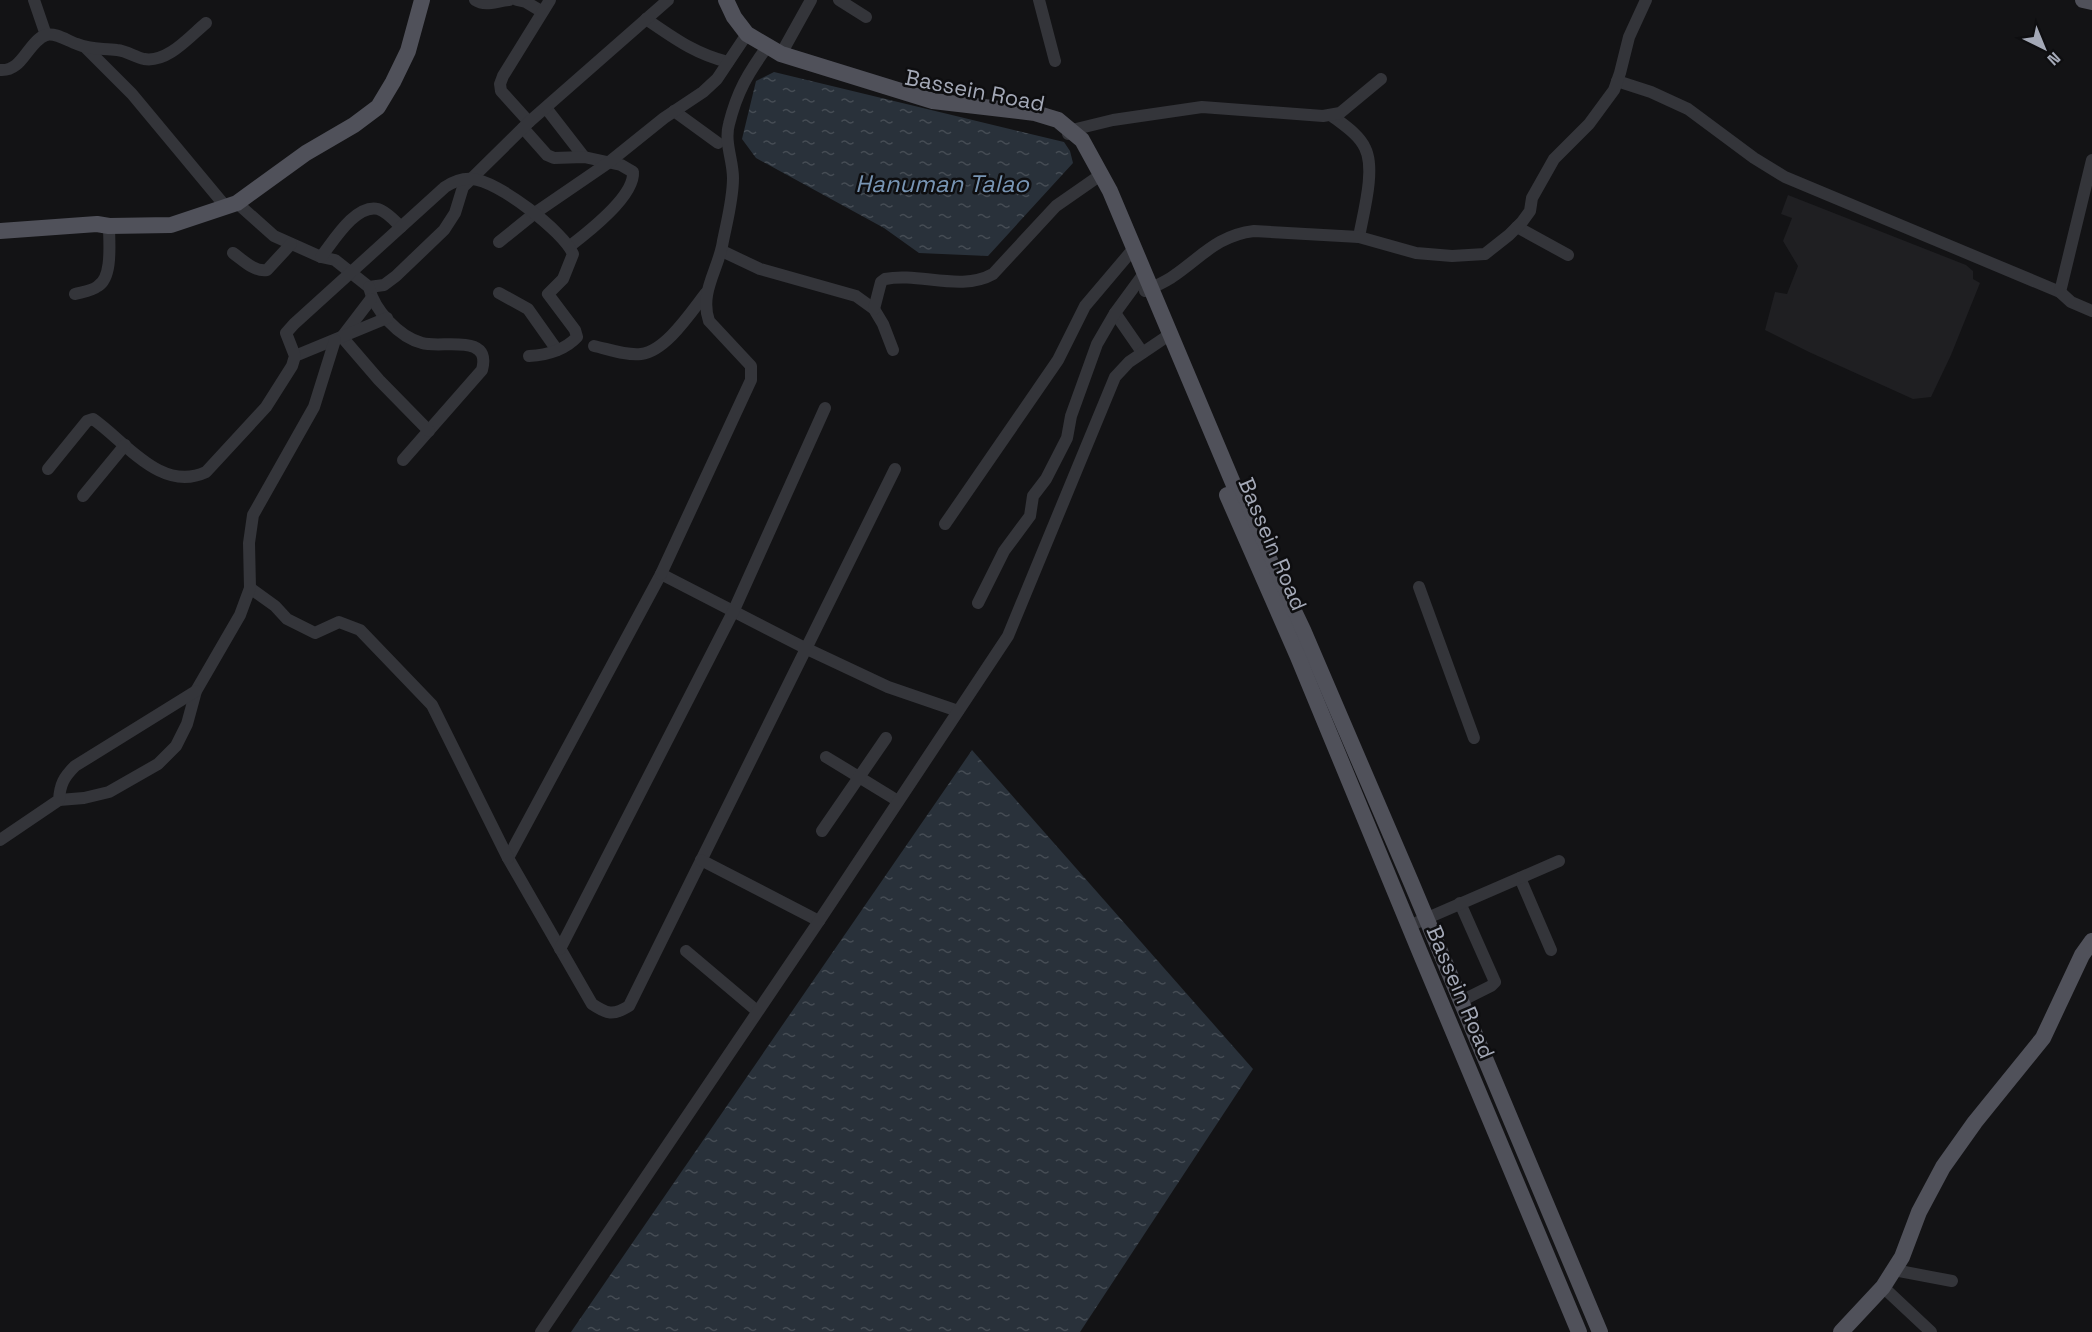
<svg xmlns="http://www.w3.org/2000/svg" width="2092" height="1332" font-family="'Space Grotesk',sans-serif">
<defs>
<pattern id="water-ripples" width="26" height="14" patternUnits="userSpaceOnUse" patternTransform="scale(1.5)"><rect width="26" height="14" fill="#29313a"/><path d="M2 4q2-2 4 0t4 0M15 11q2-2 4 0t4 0" fill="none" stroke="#454c54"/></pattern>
</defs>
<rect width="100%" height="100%" fill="#131315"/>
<polygon fill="#1f1f22" points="1788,195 1966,265 1973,271 1973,279 1980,283 1951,355 1931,397 1913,399 1809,352 1765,330 1775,292 1787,294 1798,266 1783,241 1792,218 1781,214"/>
<g fill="url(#water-ripples)">
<polygon points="774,72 1064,142 1070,151 1073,163 988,256 919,253 884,228 756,158 742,139 756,81"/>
<polygon points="972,750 1253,1069 1080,1332 571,1332"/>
</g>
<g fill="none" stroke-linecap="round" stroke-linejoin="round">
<g stroke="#34353a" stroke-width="12">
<polyline points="34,0 46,35"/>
<path d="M475,0c11,7 21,1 34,0"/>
<polyline points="517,0 526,2 541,11"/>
<polyline points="839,0 866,17"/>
<polyline points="1039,0 1055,61"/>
<path d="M646,19c28,19 49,35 82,43"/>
<polyline points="86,48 132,94 226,207"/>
<polyline points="781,54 811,0"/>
<path d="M0,70c23,2 27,-28 46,-35 9,-3 22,6 31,9 13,6 26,4 40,6 10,1 18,7 27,9 24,4 46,-23 62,-36"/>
<polyline points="1617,81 1651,92 1688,109 1754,158 1785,177 2060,292"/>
<polyline points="546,108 584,157"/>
<polyline points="674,111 718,143"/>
<path d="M1331,115c11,9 28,19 34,33 11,21 -2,66 -6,89"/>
<polyline points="529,122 501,91 500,84 503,76 550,0"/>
<path d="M523,128l24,27 7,3 30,-1 37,8 12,7c2,24 -46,61 -63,74"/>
<polyline points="1068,134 1072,130 1113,120 1202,107 1323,116 1340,113 1381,79"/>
<polyline points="2092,160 2060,292 2071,302 2092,311"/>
<polyline points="237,203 274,236 321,257 335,260 369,287 384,285 396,276 444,230 455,213 463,187 529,122 668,0"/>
<polyline points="1517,227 1568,255"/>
<polyline points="499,242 535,213 608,163 664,118 703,92 717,79 747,34"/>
<polyline points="722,251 760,269 856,296 874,309 883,324 893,350"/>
<path d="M233,253c10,7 21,19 34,17l24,-26"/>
<path d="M321,257c12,-15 34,-53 57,-48 8,2 17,12 23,18"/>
<path d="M369,287c5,23 30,50 53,56 19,6 70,-11 60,27l-79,90"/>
<path d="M1145,291c10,-5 21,-9 30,-16 27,-19 44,-40 79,-44l105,6 57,16 36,3 33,-2 24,-19 13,-13 8,-11 2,-13 22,-39 35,-35 25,-34 6,-17 9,-36 17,-37"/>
<polyline points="499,293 528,309 557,350"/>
<path d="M75,294c7,-2 17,-3 23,-8 15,-9 11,-44 11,-60"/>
<polyline points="371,299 342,337 379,380 429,431"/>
<path d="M874,309l7,-27 4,-3c34,-7 76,13 108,-5l63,-68 46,-32"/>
<polyline points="1115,313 1142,352"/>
<path d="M594,346c14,3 33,10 47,8 25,-3 50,-42 65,-61"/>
<polyline points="295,356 387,318"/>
<path d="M48,469l39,-48 6,-2c33,23 68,74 113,53l60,-65 26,-41 3,-10 -9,-23 8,-9 151,-137c8,-5 18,-9 27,-8 25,1 92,53 101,75l-10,25 -15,15 27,36 2,7c-13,14 -30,18 -48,19"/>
<path d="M895,469l-266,537c-16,10 -22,8 -37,-2l-84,-146 153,-284 144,74 83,39 70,24"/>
<polyline points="83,496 125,445"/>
<polyline points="945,524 1058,360 1085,306 1135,247"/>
<path d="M661,574l90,-194v-14l-42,-45c-10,-29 10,-52 14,-80 4,-20 10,-42 10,-63 0,-18 -9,-36 -4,-54 8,-32 19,-51 38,-77"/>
<polyline points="1419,587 1474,738"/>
<polyline points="250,588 275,606 287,619 315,633 339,622 360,630 432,705 508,858"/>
<polyline points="978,603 1004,551 1030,516 1033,496 1046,479 1067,438 1071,416 1097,344 1115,313 1145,272"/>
<polyline points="826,757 898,801"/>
<polyline points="59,800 84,798 109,792 158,764 176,746 187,724 196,691 240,615 250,588 249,543 253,515 314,407 335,340"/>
<polyline points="822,831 886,738"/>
<path d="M0,840l59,-40c1,-16 5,-23 16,-34l121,-75"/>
<polyline points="701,860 819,921"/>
<polyline points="1520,878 1551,950"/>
<polyline points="1460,903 1495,982 1491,986 1461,1001"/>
<polyline points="1409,926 1559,861"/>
<polyline points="560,949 734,610 825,408"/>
<polyline points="686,951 757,1011"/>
<polyline points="1894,1270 1952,1281"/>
<polyline points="1883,1287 1931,1332"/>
<polyline points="541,1332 819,921 1008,636 1115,377 1129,362 1169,335"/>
</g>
<g stroke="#50515a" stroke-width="16">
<polyline points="726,0 734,17 747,34 781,54 933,101 1035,113 1058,120 1082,140 1110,191 1233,483 1303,630 1411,882 1600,1332"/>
<polyline points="2083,0 2092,2"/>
<polyline points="0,231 97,224 109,226 171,225 237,203 306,153 354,125 378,107 393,82 408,51 422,0"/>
<polyline points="1227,495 1298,657 1419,950 1579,1332"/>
<polyline points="1841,1332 1883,1287 1902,1257 1919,1212 1943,1167 1975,1122 2043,1038 2082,955 2092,941"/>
</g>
</g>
<g text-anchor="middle" stroke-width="5" stroke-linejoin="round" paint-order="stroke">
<g font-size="22" fill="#a4a9b7" stroke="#0e0e10">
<text transform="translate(975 90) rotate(11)" y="8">Bassein Road</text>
<text transform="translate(1273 544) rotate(67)" y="8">Bassein Road</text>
<text transform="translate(1461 992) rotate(67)" y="8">Bassein Road</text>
</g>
<g font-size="24" font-style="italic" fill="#7895b4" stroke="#0e0e10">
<text x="942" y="192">Hanuman Talao</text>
</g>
</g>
<g transform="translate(2044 48) rotate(137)" stroke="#0e0e10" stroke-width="4.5" paint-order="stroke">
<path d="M0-4.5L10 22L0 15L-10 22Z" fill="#a4a9b7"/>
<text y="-9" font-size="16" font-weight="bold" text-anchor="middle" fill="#a4a9b7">N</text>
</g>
</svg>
